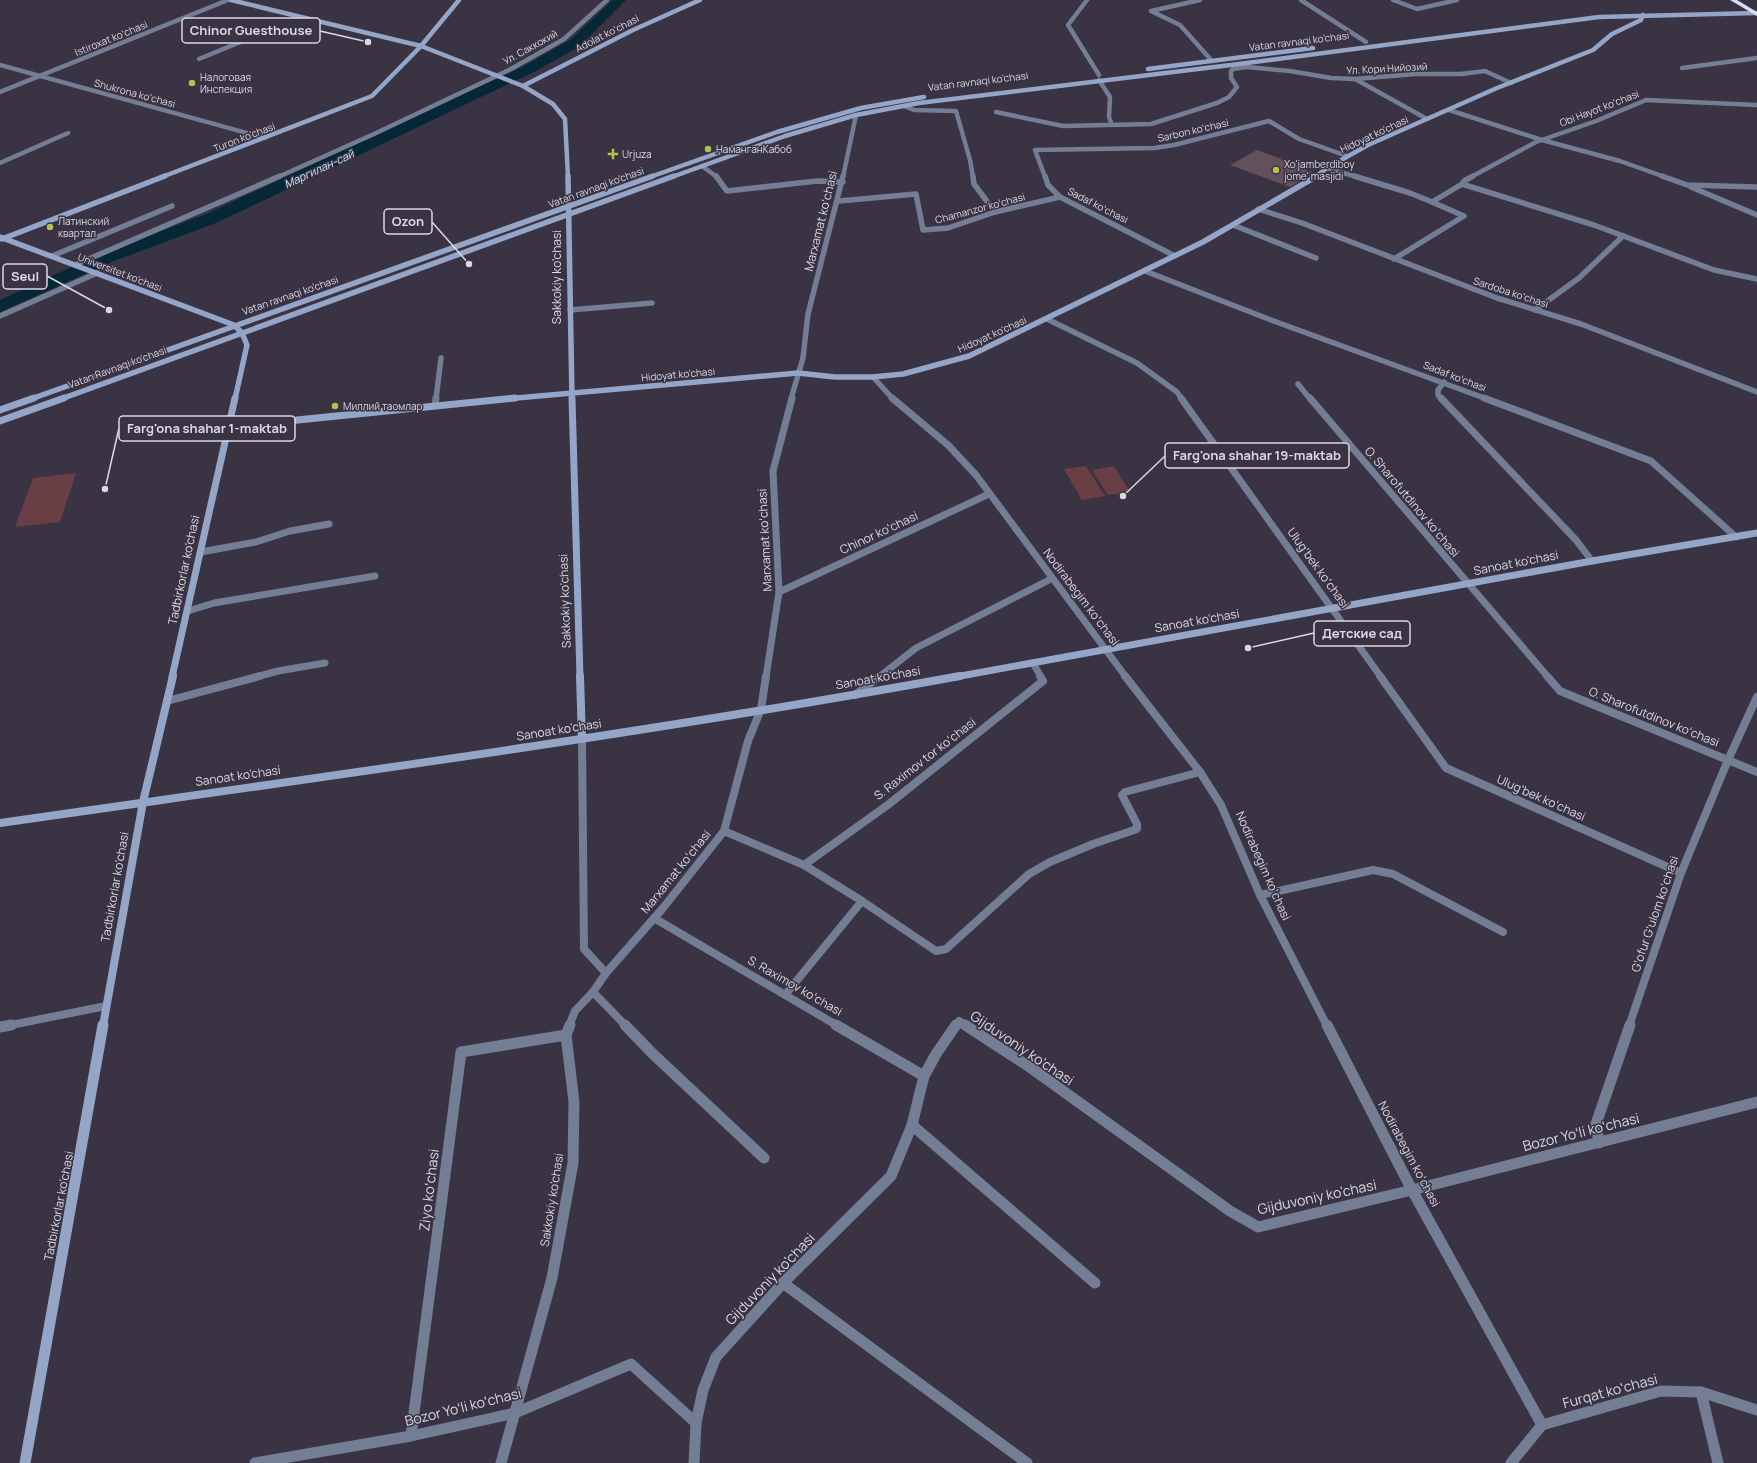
<svg xmlns="http://www.w3.org/2000/svg" width="1757" height="1463" font-family="Manrope,sans-serif">
<rect width="100%" height="100%" fill="#393344"/>
<g fill="#693e44">
<polygon points="1086,466 1105,496 1082,500 1064,469"/>
<polygon points="1114,466 1130,492 1108,495 1092,470"/>
<polygon points="76,473 60,522 15,527 33,478"/>
</g>
<g fill="none" stroke-linecap="round" stroke-linejoin="round">
<polygon fill="#052736" fill-rule="evenodd" points="613,0 626,0 580,46 536,71 216,223 114,261 0,312 0,300 102,253 204,215 526,65 570,40"/>
</g>
<polygon fill="#62505d" points="1257,150 1282,159 1280,159 1314,173 1290,187 1230,165"/>
<g fill="none" stroke-linecap="round" stroke-linejoin="round">
<g stroke="#737d93" stroke-width="4.5">
<polyline points="1087,0 1068,25 1099,75"/>
<polyline points="1200,0 1151,11 1180,25 1212,61"/>
<polyline points="1301,0 1366,42"/>
<polyline points="1393,0 1417,9 1457,0"/>
<polyline points="199,59 301,17"/>
<polyline points="0,65 265,138"/>
<polyline points="1241,65 1246,67 1290,71 1331,78 1355,79 1416,74 1461,74 1485,71 1511,83"/>
<polyline points="1682,68 1757,58"/>
<polyline points="1355,79 1427,119"/>
<polyline points="1099,80 1110,97 1109,117 1112,125"/>
<polyline points="0,92 228,0"/>
<polyline points="904,106 914,110 956,111 970,160 973,177"/>
<polyline points="1449,110 1542,140 1620,161 1665,177"/>
<polyline points="996,112 1063,126 1151,124 1217,103 1229,97 1237,87 1231,78 1231,71 1233,69 1246,67"/>
<polyline points="0,163 68,133"/>
<polyline points="702,166 717,177"/>
<polyline points="1327,168 1357,177"/>
<polyline points="278,177 374,134 511,69 564,39 607,0"/>
<polyline points="843,177 856,115"/>
<polyline points="1045,177 1035,150 1154,148 1174,145 1269,121 1299,139 1347,156"/>
<polyline points="1471,177 1536,142 1596,121 1646,100 1757,105"/>
</g>
<g stroke="#737d93" stroke-width="5.5">
<polyline points="716,176 727,191 817,181 843,182"/>
<polyline points="973,176 974,184 995,212"/>
<polyline points="1045,176 1048,185 1060,197 1175,256"/>
<polyline points="1354,176 1410,193 1432,202 1462,184 1594,225 1714,270 1757,279"/>
<polyline points="1662,176 1687,185 1757,187"/>
<polyline points="1462,184 1464,181 1473,176"/>
<polyline points="1691,187 1757,215"/>
<polyline points="839,201 916,194 923,230 948,228 995,212 1060,197"/>
<polyline points="1258,209 1302,223 1497,298 1581,324 1757,392"/>
<polyline points="1233,225 1316,258"/>
<polyline points="52,256 172,206"/>
<polyline points="1394,259 1464,216 1432,202"/>
<polyline points="75,265 280,176"/>
<polyline points="1145,271 1271,320 1487,399"/>
<polyline points="570,310 652,303"/>
<polyline points="1535,310 1579,278 1623,236"/>
<polyline points="0,316 97,273"/>
<polyline points="1047,319 1137,363 1177,392 1182,399"/>
<polyline points="873,377 893,399"/>
<polyline points="1298,384 1310,399"/>
<polyline points="436,399 441,358"/>
<polyline points="791,399 803,358 808,314 843,176"/>
<polyline points="1442,399 1438,395 1438,390 1444,382"/>
</g>
<g stroke="#737d93" stroke-width="7">
<polyline points="892,398 948,445 976,475 1126,677"/>
<polyline points="1181,398 1381,677"/>
<polyline points="1310,398 1548,677"/>
<polyline points="1441,398 1576,540 1592,561"/>
<polyline points="1484,398 1651,461 1736,537"/>
<polyline points="435,406 436,398"/>
<polyline points="201,552 256,542 290,531 329,524"/>
<polyline points="779,592 989,494"/>
<polyline points="188,611 214,603 375,576"/>
<polyline points="1033,663 1041,677"/>
<polyline points="256,677 278,671 325,663"/>
<polyline points="766,677 779,592 773,471 792,398"/>
<polyline points="879,677 916,648 1051,579"/>
</g>
<g stroke="#737d93" stroke-width="8">
<polyline points="1125,676 1200,772 1221,805 1260,895 1327,1026"/>
<polyline points="1380,676 1446,768 1681,873"/>
<polyline points="1547,676 1560,691 1757,772"/>
<polyline points="855,695 880,676"/>
<polyline points="167,701 260,676"/>
<polyline points="724,831 804,865 862,901 936,951 946,949 1029,874 1050,862 1093,844 1137,829 1137,824 1122,795 1125,792 1200,772"/>
<polyline points="804,865 889,804 1043,681 1040,676"/>
<polyline points="1260,895 1373,870 1393,874 1503,932"/>
<polyline points="654,918 838,1026"/>
<polyline points="606,973 663,908 724,831 748,741 761,709 766,676"/>
<polyline points="593,992 626,1026"/>
<polyline points="785,995 862,901"/>
<polyline points="6,1026 106,1006"/>
<polyline points="569,1026 575,1011 593,992 606,973 584,949 582,739"/>
<polyline points="956,1026 959,1021 966,1026"/>
<polyline points="1629,1026 1681,873 1728,760 1757,697"/>
</g>
<g stroke="#737d93" stroke-width="11">
<polyline points="625,1025 653,1054 764,1158"/>
<polyline points="836,1025 924,1076"/>
<polyline points="965,1025 1031,1068 1230,1211 1258,1227 1412,1190 1757,1102"/>
<polyline points="1327,1025 1412,1190 1542,1425"/>
<polyline points="0,1027 11,1025"/>
<polyline points="912,1125 1095,1283"/>
<polyline points="1599,1143 1596,1124 1630,1025"/>
<polyline points="783,1283 1027,1463"/>
<polyline points="1701,1392 1718,1463"/>
<polyline points="411,1436 461,1052 566,1035"/>
<polyline points="255,1463 411,1436 515,1413 631,1364 696,1423"/>
<polyline points="501,1463 552,1278 573,1163 574,1102 566,1035 570,1025"/>
<polyline points="694,1463 696,1423 703,1390 716,1357 783,1283 891,1176 912,1125 924,1076 936,1054 956,1025"/>
<polyline points="1511,1463 1542,1425 1661,1391 1701,1392 1757,1410"/>
</g>
<g stroke="#95a5c7" stroke-width="4.5">
<polyline points="231,0 421,46 523,86 553,104 565,119 568,177"/>
<polyline points="1148,69 1313,48"/>
<polyline points="523,86 633,30 700,0"/>
<polyline points="162,177 372,96 421,46 459,0"/>
<polyline points="650,177 777,132 861,108 924,97"/>
<polyline points="672,177 785,136 856,115 919,103 1239,64 1599,17 1756,13"/>
<polyline points="1315,177 1327,168 1368,145 1497,88 1593,50 1612,34 1641,20 1643,15"/>
</g>
<g stroke="#95a5c7" stroke-width="5.5">
<polyline points="568,176 572,399"/>
<polyline points="0,237 234,325 242,333 247,345 235,399"/>
<polyline points="2,239 165,176"/>
<polyline points="31,399 653,176"/>
<polyline points="61,399 674,176"/>
<polyline points="506,399 798,373 835,377 873,377 903,374 969,356 1203,242 1317,176"/>
</g>
<g stroke="#95a5c7" stroke-width="7">
<polyline points="572,398 580,677"/>
<polyline points="0,410 34,398"/>
<polyline points="0,421 64,398"/>
<polyline points="228,427 515,398"/>
<polyline points="172,677 235,398"/>
<polyline points="955,677 1592,561 1757,533"/>
</g>
<g stroke="#95a5c7" stroke-width="8">
<polyline points="580,676 582,739"/>
<path d="M0,823c321,-46 642,-89 960,-147"/>
<polyline points="103,1026 143,802 173,676"/>
</g>
<polyline stroke="#95a5c7" stroke-width="11" points="25,1463 103,1025"/>
<polygon fill="#d5dff5" fill-rule="evenodd" points="1730,0 1737,0 1757,12 1757,16"/>
</g>
<g fill="#b3c24b" stroke="#393344" stroke-width="1.5">
<circle cx="192" cy="83" r="4"/>
<circle cx="708" cy="149" r="4"/>
<path d="M611 148h4v4h4v4h-4v4h-4v-4h-4v-4h4z"/>
<circle cx="1276" cy="170" r="4"/>
<circle cx="50" cy="227" r="4"/>
<circle cx="335" cy="406" r="4"/>
</g>
<g text-anchor="middle" stroke-width="3" stroke-linejoin="round" paint-order="stroke">
<g font-size="10" fill="#dcd8e3" stroke="#393344">
<text transform="translate(607 33) rotate(-27)" y="4">Adolat koʻchasi</text>
<text transform="translate(111 38) rotate(-22)" y="4">Istiroxat koʻchasi</text>
<text transform="translate(1299 41) rotate(-7)" y="4">Vatan ravnaqi ko'chasi</text>
<text transform="translate(530 47) rotate(-29)" y="4">Ул. Саккокий</text>
<text transform="translate(1387 68) rotate(-3)" y="4">Ул. Кори Нийозий</text>
<text transform="translate(978 81) rotate(-7)" y="4">Vatan ravnaqi ko'chasi</text>
<text transform="translate(135 93) rotate(15)" y="4">Shukrona koʻchasi</text>
<text transform="translate(1599 108) rotate(-21)" y="4">Obi Hayot koʻchasi</text>
<text transform="translate(1193 130) rotate(-13)" y="4">Sarbon koʻchasi</text>
<text transform="translate(1374 134) rotate(-25)" y="4">Hidoyat ko'chasi</text>
<text transform="translate(244 137) rotate(-21)" y="4">Turon ko'chasi</text>
<text transform="translate(596 187) rotate(-20)" y="4">Vatan ravnaqi ko'chasi</text>
<text transform="translate(1098 205) rotate(27)" y="4">Sadaf koʻchasi</text>
<text transform="translate(980 208) rotate(-15)" y="4">Chamanzor koʻchasi</text>
<text transform="translate(120 272) rotate(21)" y="4">Universitet ko'chasi</text>
<text transform="translate(1511 292) rotate(18)" y="4">Sardoba koʻchasi</text>
<text transform="translate(290 295) rotate(-19)" y="4">Vatan ravnaqi ko'chasi</text>
<text transform="translate(992 334) rotate(-24)" y="4">Hidoyat ko'chasi</text>
<text transform="translate(117 367) rotate(-20)" y="4">Vatan Ravnaqi ko'chasi</text>
<text transform="translate(678 374) rotate(-5)" y="4">Hidoyat ko'chasi</text>
<text transform="translate(1455 376) rotate(21)" y="4">Sadaf koʻchasi</text>
</g>
<g font-size="10" fill="#dcd8e3" stroke="#393344" text-anchor="start">
<text x="200" y="81">Налоговая<tspan x="200" dy="12">Инспекция</tspan></text>
<text x="716" y="153">НаманганКабоб</text>
<text x="622" y="158">Urjuza</text>
<text x="1284" y="168">Xo'jamberdiboy<tspan x="1284" dy="12">jome' masjidi</tspan></text>
<text x="58" y="225">Латинский<tspan x="58" dy="12">квартал</tspan></text>
<text x="343" y="410">Миллий таомлар</text>
</g>
<g font-size="11" font-style="italic" fill="#c7e9fb" stroke="#393344">
<text transform="translate(319 169) rotate(-25)" y="4">Маргилан-сай</text>
</g>
<g font-size="12" fill="#dcd8e3" stroke="#393344">
<text transform="translate(821 221) rotate(-76)" y="4">Marxamat koʻchasi</text>
<text transform="translate(557 277) rotate(-90)" y="4">Sakkokiy ko'chasi</text>
<text transform="translate(1412 502) rotate(50)" y="4">O. Sharofutdinov koʻchasi</text>
<text transform="translate(879 533) rotate(-25)" y="4">Chinor koʻchasi</text>
<text transform="translate(765 540) rotate(-93)" y="4">Marxamat koʻchasi</text>
<text transform="translate(1516 563) rotate(-11)" y="4">Sanoat ko'chasi</text>
<text transform="translate(1318 568) rotate(54)" y="4">Ulugʻbek koʻchasi</text>
<text transform="translate(184 570) rotate(-78)" y="4">Tadbirkorlar ko'chasi</text>
<text transform="translate(1081 597) rotate(53)" y="4">Nodirabegim koʻchasi</text>
<text transform="translate(565 601) rotate(-92)" y="4">Sakkokiy ko'chasi</text>
<text transform="translate(1197 621) rotate(-10)" y="4">Sanoat ko'chasi</text>
<text transform="translate(878 678) rotate(-10)" y="4">Sanoat ko'chasi</text>
<text transform="translate(1654 717) rotate(22)" y="4">O. Sharofutdinov koʻchasi</text>
<text transform="translate(559 730) rotate(-9)" y="4">Sanoat ko'chasi</text>
<text transform="translate(925 759) rotate(-38)" y="4">S. Raximov tor koʻchasi</text>
<text transform="translate(238 776) rotate(-8)" y="4">Sanoat ko'chasi</text>
<text transform="translate(1541 798) rotate(24)" y="4">Ulugʻbek koʻchasi</text>
<text transform="translate(1263 866) rotate(66)" y="4">Nodirabegim koʻchasi</text>
<text transform="translate(676 872) rotate(-51)" y="4">Marxamat koʻchasi</text>
<text transform="translate(115 887) rotate(-80)" y="4">Tadbirkorlar ko'chasi</text>
<text transform="translate(1655 914) rotate(-71)" y="4">Gʻofur Gʻulom koʻchasi</text>
<text transform="translate(795 986) rotate(30)" y="4">S. Raximov koʻchasi</text>
<text transform="translate(1409 1154) rotate(62)" y="4">Nodirabegim koʻchasi</text>
<text transform="translate(552 1200) rotate(-81)" y="4">Sakkokiy ko'chasi</text>
<text transform="translate(59 1206) rotate(-79)" y="4">Tadbirkorlar ko'chasi</text>
</g>
<g font-size="14" fill="#dcd8e3" stroke="#393344">
<text transform="translate(1022 1048) rotate(34)" y="5">Gijduvoniy ko'chasi</text>
<text transform="translate(1581 1132) rotate(-14)" y="5">Bozor Yoʻli koʻchasi</text>
<text transform="translate(429 1190) rotate(-83)" y="5">Ziyo koʻchasi</text>
<text transform="translate(1317 1197) rotate(-12)" y="5">Gijduvoniy ko'chasi</text>
<text transform="translate(770 1279) rotate(-46)" y="5">Gijduvoniy ko'chasi</text>
<text transform="translate(1610 1391) rotate(-15)" y="5">Furqat koʻchasi</text>
<text transform="translate(463 1407) rotate(-14)" y="5">Bozor Yoʻli koʻchasi</text>
</g>
</g>
<path fill="none" stroke="#dcd8e3" stroke-width="1.5" d="M368 42L320 31M469 264L432 222M109 310L47 276M105 489L119 428M1123 496L1165 456M1248 648L1314 633"/>
<g fill="#dcd8e3" stroke="#393344" stroke-width="1.5">
<circle cx="368" cy="42" r="4"/>
<circle cx="469" cy="264" r="4"/>
<circle cx="109" cy="310" r="4"/>
<circle cx="105" cy="489" r="4"/>
<circle cx="1123" cy="496" r="4"/>
<circle cx="1248" cy="648" r="4"/>
</g>
<g fill="#393344" stroke="#dcd8e3" stroke-width="1.5">
<rect x="182" y="18" width="138" height="25" rx="4"/>
<rect x="384" y="209" width="48" height="25" rx="4"/>
<rect x="3" y="264" width="44" height="25" rx="4"/>
<rect x="119" y="416" width="176" height="25" rx="4"/>
<rect x="1165" y="443" width="184" height="25" rx="4"/>
<rect x="1314" y="621" width="96" height="25" rx="4"/>
</g>
<g font-size="13" text-anchor="middle" font-weight="bold" fill="#dcd8e3">
<text x="251" y="35">Chinor Guesthouse</text>
<text x="408" y="226">Ozon</text>
<text x="25" y="281">Seul</text>
<text x="207" y="433">Farg'ona shahar 1-maktab</text>
<text x="1257" y="460">Farg'ona shahar 19-maktab</text>
<text x="1362" y="638">Детские сад</text>
</g>
</svg>
